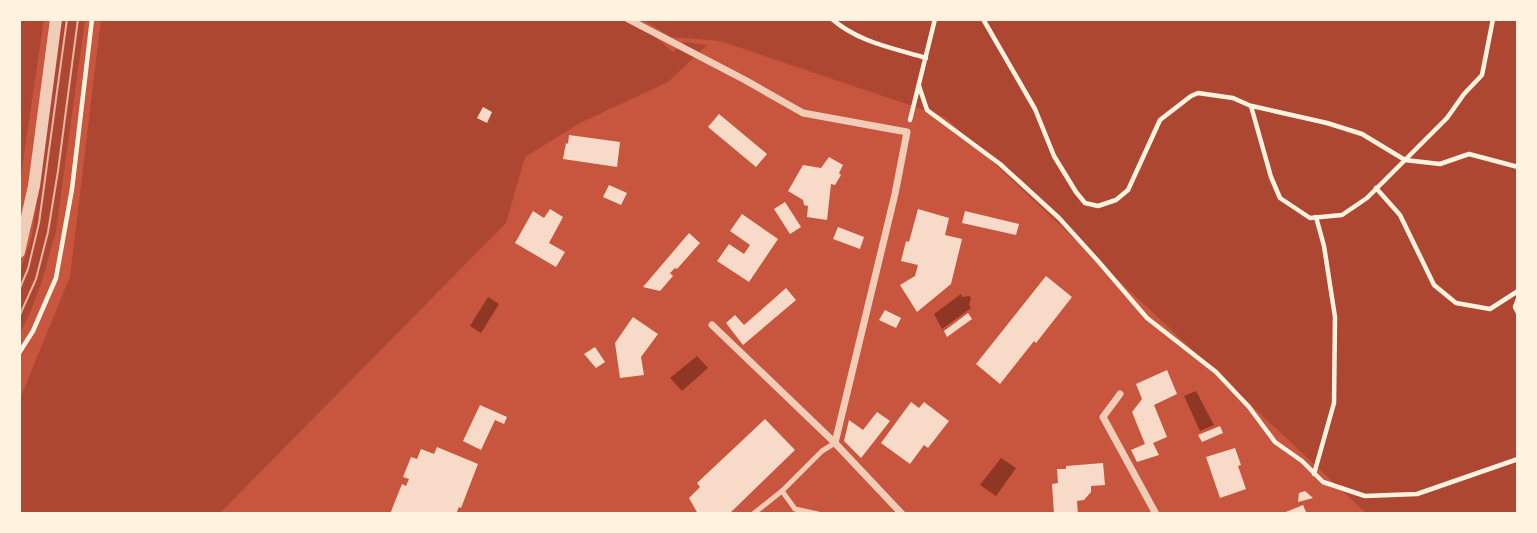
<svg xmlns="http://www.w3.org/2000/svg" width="1537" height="533" font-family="Jost,sans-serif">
<rect width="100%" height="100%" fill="#c8553d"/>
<g fill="#ae4732">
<polygon points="19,19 44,19 19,189"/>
<polygon points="62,19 85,19 56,231 42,281 30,313 19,335 19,274 32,236"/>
<polygon points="101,19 634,19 673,52 685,42 707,45 668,82 580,123 525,157 506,223 219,514 19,514 19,401 70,277"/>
<polygon points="642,19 1518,19 1518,514 1367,514 945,117 720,41 671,37"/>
</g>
<g fill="#8f3625">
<polygon points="961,294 962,297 969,296 971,298 969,305 971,308 942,329 934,314"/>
<polygon points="488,297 499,304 481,333 470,326"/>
<polygon points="697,356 708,368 682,391 670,378"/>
<polygon points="1196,391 1214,425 1200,431 1184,396"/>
<polygon points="1001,458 1016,468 996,496 980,485"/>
</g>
<g fill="#f7dbc8">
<polygon points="483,107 492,112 487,123 477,118"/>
<polygon points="719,114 767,154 756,167 708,127"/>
<polygon points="569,135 620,142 617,167 563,159 566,143 568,144"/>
<polygon points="829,157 843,165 839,173 841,175 835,185 831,184 827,220 807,217 808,206 804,205 803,200 788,191 803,165 821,168"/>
<polygon points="609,185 627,193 621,205 603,197"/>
<polygon points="785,202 801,227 790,234 774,209"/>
<polygon points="550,209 563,217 549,243 565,252 556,267 515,243 533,211 544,218"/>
<polygon points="918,209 949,218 945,235 962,239 951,284 917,312 900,285 915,276 918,265 901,261 906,241 909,242"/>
<polygon points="965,211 1019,224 1016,235 962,223"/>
<polygon points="742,214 778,239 749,282 717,261 729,244 744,254 750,245 730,231"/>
<polygon points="838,227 864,237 860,249 833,239"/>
<polygon points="689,233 700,243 677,269 675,268 670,273 673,276 660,291 643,287"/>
<polygon points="1046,276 1072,297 1036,343 1034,341 1000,384 976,364"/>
<polygon points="786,288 796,300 743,345 726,323 735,315 744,325"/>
<polygon points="885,310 901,318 896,328 879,320"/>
<polygon points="968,313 972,319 947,337 944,331"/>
<polygon points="633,317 658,334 641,357 644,375 620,378 615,343"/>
<polygon points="595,347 605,362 596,368 584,354"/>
<polygon points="1167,370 1177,394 1154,405 1167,437 1153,443 1159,455 1137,462 1131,450 1145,444 1132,412 1142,399 1136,384"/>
<polygon points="911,402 919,408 924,402 949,421 928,448 924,445 910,464 881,443"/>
<polygon points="480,405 507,417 504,424 495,420 481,450 463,441"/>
<polygon points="877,412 890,421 861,458 844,441 849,420 863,430"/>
<polygon points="765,419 795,450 729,514 698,514 689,498 700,487 697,483"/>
<polygon points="1220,426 1223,433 1202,442 1198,435"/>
<polygon points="437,447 478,464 461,508 459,507 456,514 390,514 402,484 406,486 409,479 403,477 411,457 417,459 421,449 434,454"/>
<polygon points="1235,448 1241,465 1238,466 1246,489 1220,498 1206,457"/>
<polygon points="1103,463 1105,485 1091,486 1091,492 1084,500 1077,501 1078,514 1054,514 1052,484 1058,483 1057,469 1066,469 1066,466"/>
<polygon points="1305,491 1313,498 1298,502 1299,493"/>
<polygon points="1303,505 1307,514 1281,514"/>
</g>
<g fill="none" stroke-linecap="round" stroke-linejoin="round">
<g stroke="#fff3e0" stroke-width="4.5">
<path d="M832,19c26,23 61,29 94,39"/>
<polyline points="983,19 1035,109 1054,156 1076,192 1085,203 1098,206 1116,200 1128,190 1160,120 1191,96 1198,93 1233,98 1251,106 1271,177 1280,198 1310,218 1342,215 1367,198 1447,118 1464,94 1482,75 1493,19"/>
<polyline points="919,86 927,110 1000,164 1059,218 1098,261 1147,318 1216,372 1249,407 1275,442 1302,461 1323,482 1365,496 1417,494 1518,459"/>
<polyline points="1252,106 1327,123 1362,134 1405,160 1440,164 1469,154 1518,167"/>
<polyline points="910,120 935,19"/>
<polyline points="1376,188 1400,215 1434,285 1456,303 1490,309 1518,291"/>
<polyline points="1518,299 1515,307 1518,313"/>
<polyline points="19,353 33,331 56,278 72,189 92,19"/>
<polyline points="1314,474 1334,403 1335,317 1324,246 1316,217"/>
</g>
<g stroke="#f1ccb7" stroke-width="5">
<polyline points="753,514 782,491"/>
<polyline points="818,514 795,509 782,491 822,451 835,443"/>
</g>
<g stroke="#f1ccb7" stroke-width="7">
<polyline points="628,19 745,80 803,113 907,132 895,194 835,443 902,514"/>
<polyline points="712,325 835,443"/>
<polyline points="1120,394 1103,417 1156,514"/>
</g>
<polyline stroke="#f1ccb7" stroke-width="12" points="19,252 34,186 56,19"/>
<g stroke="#e9b49f" stroke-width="2">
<polyline points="19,290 28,269 39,223 67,19"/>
<polyline points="19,317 36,279 48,232 58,171 78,19"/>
</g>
</g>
<rect width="1537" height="533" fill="none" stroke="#fff3e0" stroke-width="42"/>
</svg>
